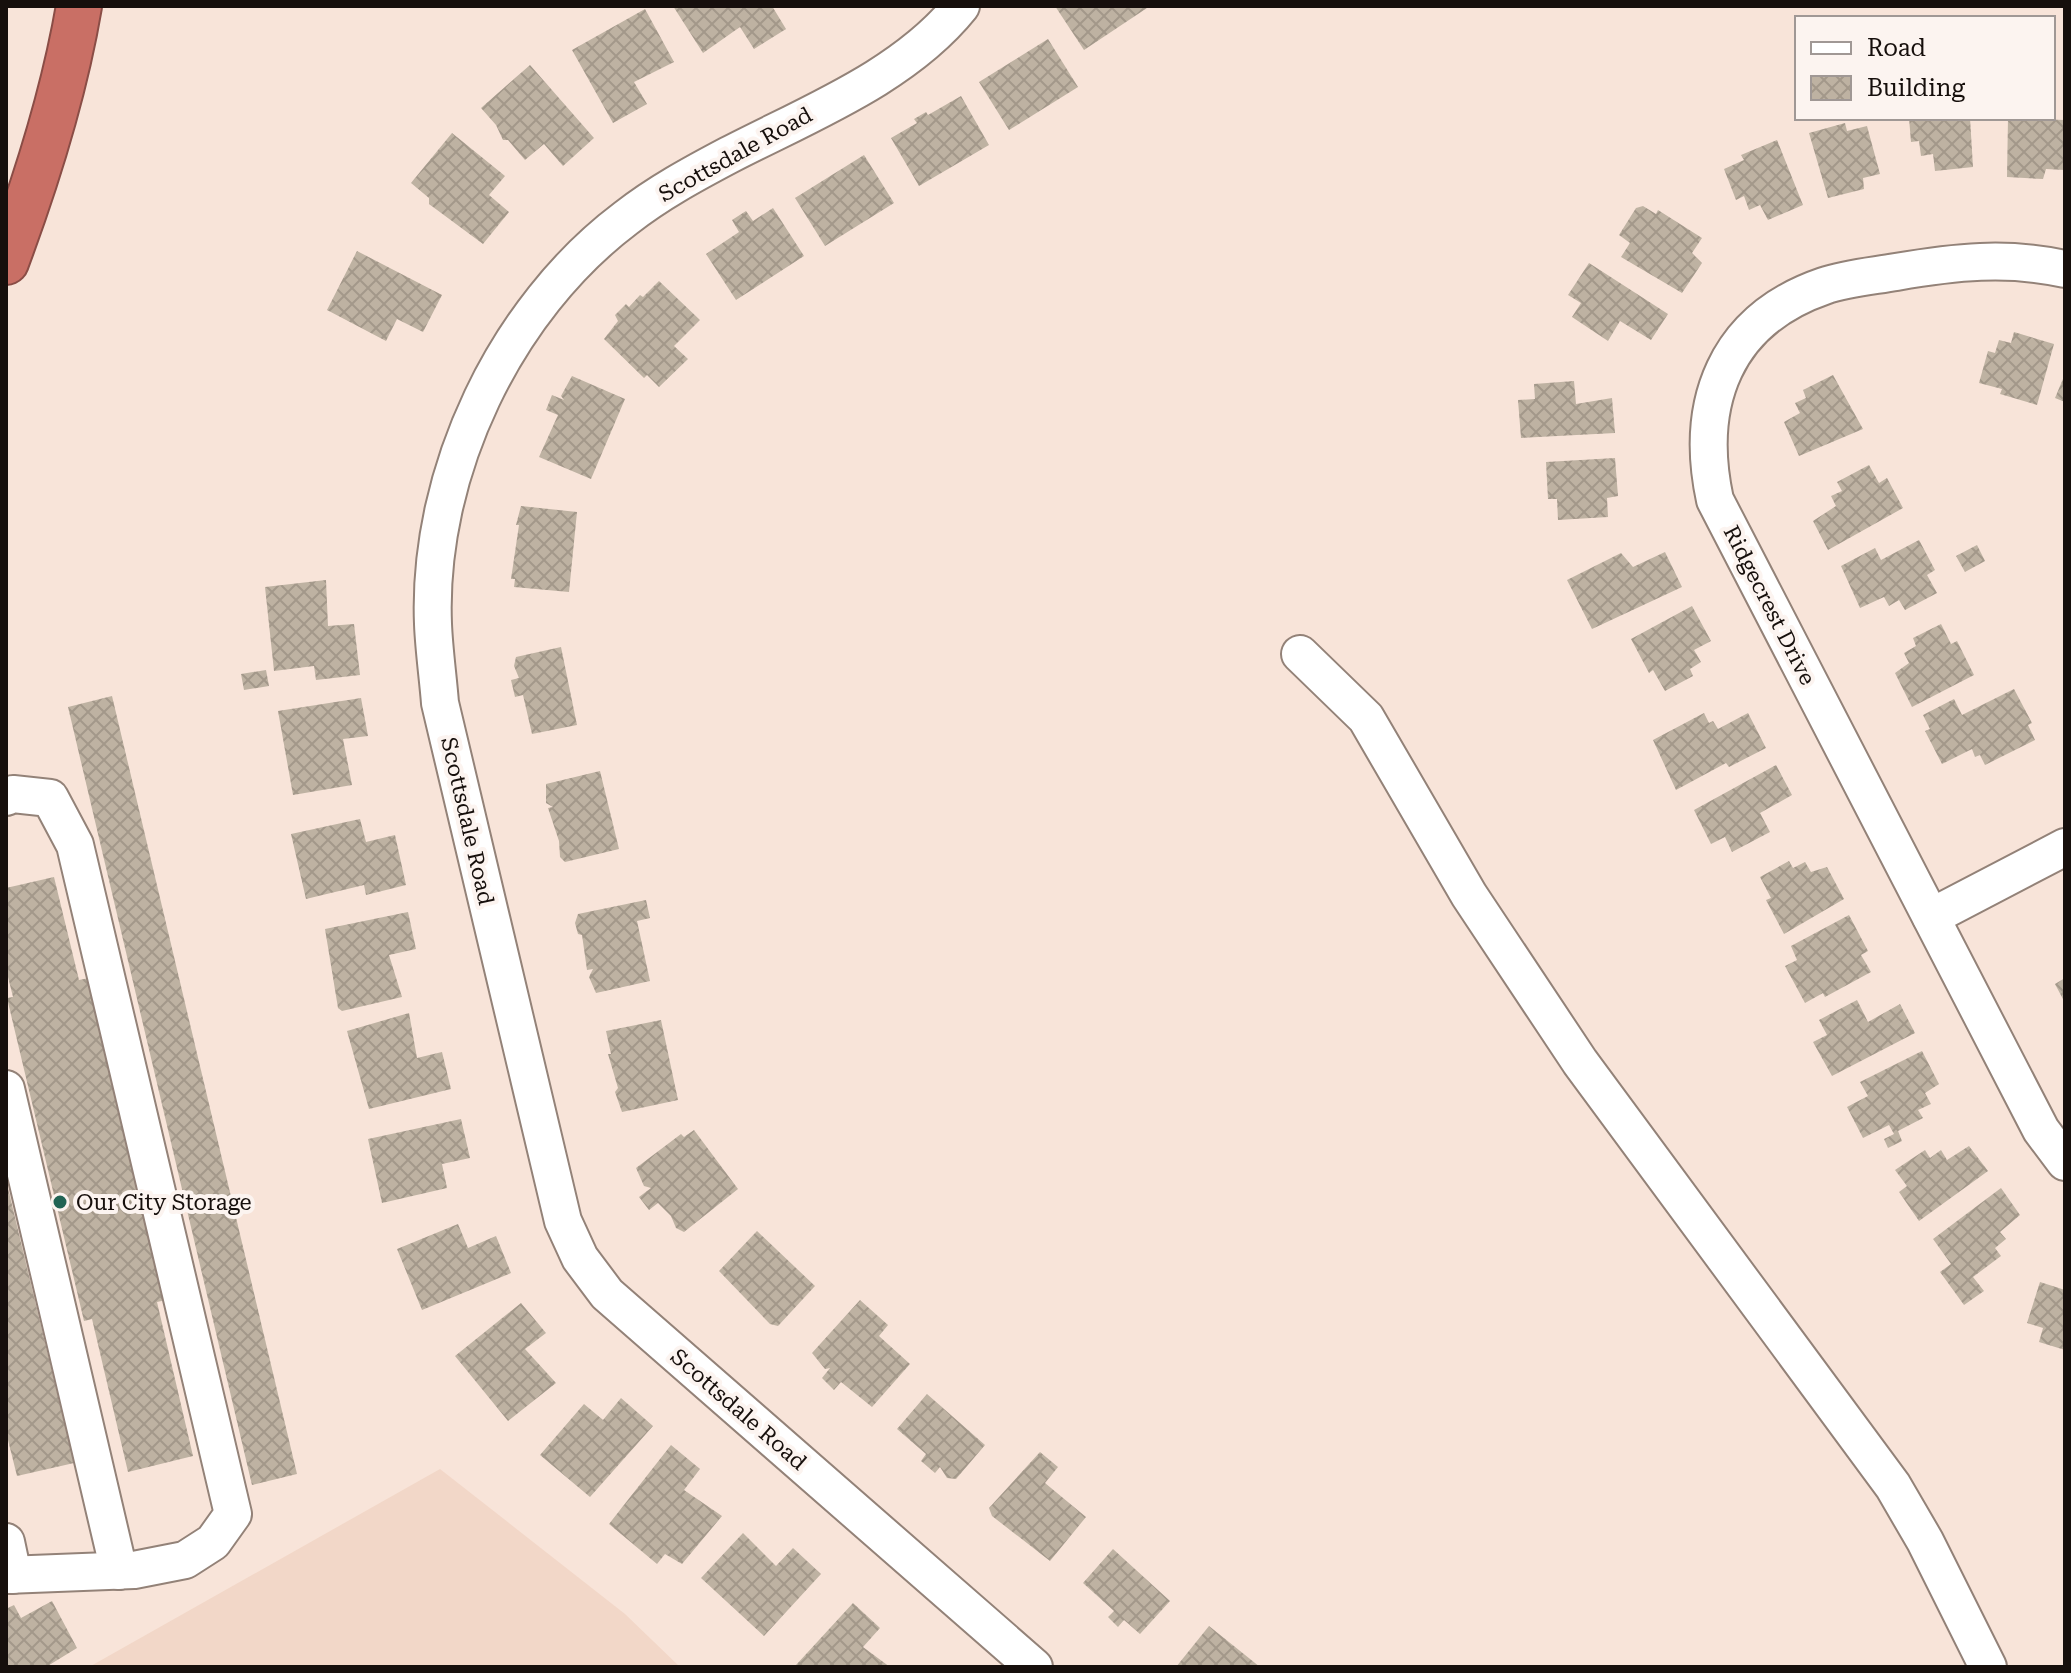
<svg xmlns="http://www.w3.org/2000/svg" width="2071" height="1673" font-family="'Roboto Serif',serif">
<defs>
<pattern id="building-cross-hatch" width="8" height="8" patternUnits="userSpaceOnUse" patternTransform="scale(2)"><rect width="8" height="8" fill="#beb2a2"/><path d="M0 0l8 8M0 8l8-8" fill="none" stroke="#a3988a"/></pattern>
</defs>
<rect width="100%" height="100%" fill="#f8e4d9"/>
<polygon fill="#f2d7c8" points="440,1469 625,1614 680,1667 89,1667"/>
<g fill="url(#building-cross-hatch)">
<polygon points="673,6 772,6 786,29 754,49 740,27 703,53"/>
<polygon points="1055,6 1150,6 1084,50"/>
<polygon points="645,9 674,62 634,82 647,104 613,123 572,50"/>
<polygon points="1048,39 1078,87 1009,130 979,82"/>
<polygon points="530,65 594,138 563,166 544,144 525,160 508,140 503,140 496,125 481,108"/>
<polygon points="961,96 989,145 919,186 891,138 917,123 914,119 926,112 928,115"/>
<polygon points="1909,118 1970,118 1973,167 1935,171 1933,154 1921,156 1919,141 1911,142"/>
<polygon points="2008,118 2065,120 2064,170 2046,169 2043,179 2007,177"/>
<polygon points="1845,123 1847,131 1867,126 1880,174 1863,178 1864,189 1828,198 1809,133"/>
<polygon points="452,133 505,176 489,195 509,212 483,244 429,204 429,198 411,183"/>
<polygon points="1777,140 1803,205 1768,220 1760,205 1749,210 1744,196 1736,200 1724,169 1744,160 1741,155"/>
<polygon points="864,155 894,203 825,246 795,198"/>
<polygon points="1643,206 1656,214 1658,210 1702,238 1692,253 1702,263 1682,293 1621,257 1630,243 1619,235 1636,208"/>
<polygon points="773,208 804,256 736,300 706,254 739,232 732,220 746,211 753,221"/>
<polygon points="357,251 442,295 423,332 397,319 386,341 327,310"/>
<polygon points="1589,263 1668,314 1651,340 1620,321 1608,341 1572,317 1581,303 1568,295"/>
<polygon points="659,281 700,320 674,346 688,359 659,387 647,375 644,378 604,339 618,321 615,315 626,304 629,307 640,295 643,297"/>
<polygon points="2014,332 2054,344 2037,405 2000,394 2002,389 1979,383 1988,351 1995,353 1999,340 2011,343"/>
<polygon points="2065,374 2065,402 2055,398"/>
<polygon points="1833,375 1863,429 1799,456 1784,422 1800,413 1795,403 1806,398 1803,390"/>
<polygon points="572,376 625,399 591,479 539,457 558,415 546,410 552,395 564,400 561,396"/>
<polygon points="1574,381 1576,404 1612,398 1615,433 1521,438 1518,400 1535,399 1534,384"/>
<polygon points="1615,458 1618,496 1607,498 1608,517 1558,520 1557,499 1548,499 1546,462"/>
<polygon points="1869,465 1879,483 1887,478 1903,508 1828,550 1813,521 1836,506 1831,496 1842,491 1837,482"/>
<polygon points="521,506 577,512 569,592 514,587 515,579 511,579 519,525 516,525"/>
<polygon points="1919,540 1935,570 1927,575 1937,593 1905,610 1899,600 1889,606 1884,597 1860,608 1841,566 1875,548 1881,560"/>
<polygon points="1977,545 1985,561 1965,572 1956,556"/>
<polygon points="1665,552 1682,587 1592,629 1567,580 1621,553 1633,567"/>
<polygon points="326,580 328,626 354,624 360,675 316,680 314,666 274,671 265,587"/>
<polygon points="1692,606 1711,641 1694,650 1701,662 1690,669 1693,676 1665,691 1653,670 1649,673 1631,639"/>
<polygon points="1941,624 1951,644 1957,641 1974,675 1912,707 1895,673 1909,663 1904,653 1916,646 1913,638"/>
<polygon points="561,647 577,725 532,734 523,695 515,697 511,680 519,678 514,666 516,657"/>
<polygon points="266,670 269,686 244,690 241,674"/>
<polygon points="2014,689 2032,723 2028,725 2035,740 1985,765 1980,755 1975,757 1972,749 1942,764 1925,731 1930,729 1923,715 1954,699 1962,715"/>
<polygon points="112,696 297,1474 252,1485 68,707"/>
<polygon points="361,698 368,736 343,739 352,785 293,795 278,711"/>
<polygon points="1704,713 1709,723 1713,721 1718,729 1748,713 1766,748 1729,767 1726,763 1676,790 1653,740"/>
<polygon points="1776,765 1792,795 1760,813 1770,832 1732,852 1725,837 1711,844 1694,810"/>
<polygon points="600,771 619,849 565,862 560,857 559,841 548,808 553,807 546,803 546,784"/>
<polygon points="360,819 366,842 395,835 406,885 366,895 364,885 306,899 291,834"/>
<polygon points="1789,861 1793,868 1805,862 1811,872 1827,867 1844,899 1784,934 1766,900 1771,898 1760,877"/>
<polygon points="54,877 79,980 89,978 166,1300 157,1302 193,1456 128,1472 92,1319 84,1321 7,998 13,997 6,969 6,888"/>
<polygon points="646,900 650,918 637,921 650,981 596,993 589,977 593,969 587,970 582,935 578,934 575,923 578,914"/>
<polygon points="408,912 416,949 389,955 402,997 342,1011 338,1008 325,929"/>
<polygon points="1849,915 1868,951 1861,955 1871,972 1825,997 1823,993 1805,1003 1785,966 1797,960 1791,946"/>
<polygon points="2065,978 2065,1003 2055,984"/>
<polygon points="1857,1000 1868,1022 1900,1004 1915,1033 1832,1076 1813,1042 1827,1035 1819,1020"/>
<polygon points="409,1013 417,1058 442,1052 451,1089 369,1109 347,1031"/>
<polygon points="661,1020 678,1100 622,1112 615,1092 618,1088 608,1054 611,1054 606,1031"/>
<polygon points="1922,1051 1939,1084 1925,1093 1931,1104 1918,1110 1923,1118 1898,1131 1902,1141 1888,1148 1884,1139 1894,1134 1889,1125 1863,1138 1847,1107 1868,1096 1860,1082"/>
<polygon points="461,1119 470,1158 442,1164 447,1188 382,1203 368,1139"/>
<polygon points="694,1130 738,1189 684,1232 676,1228 671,1216 658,1203 649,1210 639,1197 651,1188 644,1186 636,1168 681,1134 684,1137"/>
<polygon points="1969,1146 1988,1171 1919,1221 1899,1192 1907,1186 1895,1170 1925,1150 1930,1158 1941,1150 1947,1160"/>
<polygon points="7,1184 74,1463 17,1476 6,1432"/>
<polygon points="2001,1188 2020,1215 2000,1232 2006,1239 1995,1248 2001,1256 1973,1277 1984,1291 1964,1305 1940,1272 1951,1264 1933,1239"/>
<polygon points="458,1224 468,1248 496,1236 511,1273 422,1310 397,1249"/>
<polygon points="757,1231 815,1286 778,1326 770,1324 719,1271"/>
<polygon points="2040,1282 2065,1290 2065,1350 2039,1342 2043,1328 2027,1323"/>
<polygon points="860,1300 888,1325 879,1336 910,1364 872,1407 841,1382 834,1390 822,1378 830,1368 825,1369 812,1353"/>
<polygon points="521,1303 546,1333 525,1349 556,1383 508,1421 455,1356"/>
<polygon points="927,1394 985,1445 956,1479 947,1478 940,1467 935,1473 921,1461 926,1454 897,1429"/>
<polygon points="621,1398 653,1426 590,1497 540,1455 584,1404 603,1420"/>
<polygon points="671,1445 700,1469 684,1490 722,1516 682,1564 665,1554 657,1564 609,1524"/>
<polygon points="1040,1452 1058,1467 1045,1483 1086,1517 1050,1561 992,1516 989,1508"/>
<polygon points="743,1533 776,1566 793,1548 821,1574 764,1636 701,1578"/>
<polygon points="1113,1549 1170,1601 1140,1634 1124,1620 1118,1627 1108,1617 1114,1611 1083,1583"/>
<polygon points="52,1601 77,1648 46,1667 6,1667 6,1609 14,1605 21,1618"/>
<polygon points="853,1603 880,1628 863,1647 890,1667 798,1667 796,1665"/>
<polygon points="1209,1626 1260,1667 1176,1667"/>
</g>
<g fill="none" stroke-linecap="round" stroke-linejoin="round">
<defs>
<g id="minor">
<path d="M961,6c-57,71 -153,108 -232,149 -36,19 -71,38 -103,63 -121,91 -199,255 -193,406 1,26 5,53 7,79l123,518 17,37 27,36 427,373"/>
<path d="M2065,269c-58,-13 -111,-7 -169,3 -23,4 -49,6 -72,14 -99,34 -130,117 -109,214l326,630 24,32"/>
<polyline points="1300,654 1366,718 1469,895 1580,1062 1893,1486 1925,1541 1988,1667"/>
<polyline points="6,797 13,794 50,798 75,845 233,1514 213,1542 185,1560 134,1570 6,1575"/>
<polyline points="1931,917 2065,847"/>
<polyline points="6,1089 119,1571"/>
<polyline points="6,1542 13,1575"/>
</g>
<path id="highway" d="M6,262c31,-83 58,-168 73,-256"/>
</defs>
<use href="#minor" stroke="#938278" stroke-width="40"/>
<use href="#highway" stroke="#8a4d46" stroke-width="48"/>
<use href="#minor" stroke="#fff" stroke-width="36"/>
<use href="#highway" stroke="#c96f65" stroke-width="44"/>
</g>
<circle fill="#216454" stroke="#fcf4f0" stroke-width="3" cx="60" cy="1202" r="8"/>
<g text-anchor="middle" stroke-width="8" stroke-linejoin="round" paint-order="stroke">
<g font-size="22" fill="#160f0c" stroke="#fcf4f0">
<text transform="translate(735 154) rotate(-29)" y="8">Scottsdale Road</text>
<text transform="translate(1770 605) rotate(63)" y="8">Ridgecrest Drive</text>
<text transform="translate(468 821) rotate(77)" y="8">Scottsdale Road</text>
<text transform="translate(739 1409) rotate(41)" y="8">Scottsdale Road</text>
</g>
<g font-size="22" fill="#160f0c" stroke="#fcf4f0" text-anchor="start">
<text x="76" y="1210">Our City Storage</text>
</g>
</g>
<rect width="2071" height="1673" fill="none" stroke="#160f0c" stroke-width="16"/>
<rect x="1795" y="16" width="260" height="104" fill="#fcf4f0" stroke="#a09895" stroke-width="2"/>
<rect x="1811" y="42" width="40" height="12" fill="#ffffff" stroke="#a09895" stroke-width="2"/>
<text x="1867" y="56" font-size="24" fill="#160f0c">Road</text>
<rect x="1811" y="76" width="40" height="24" fill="url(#building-cross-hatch)" stroke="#a09895" stroke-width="2"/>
<text x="1867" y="96" font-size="24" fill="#160f0c">Building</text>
</svg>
